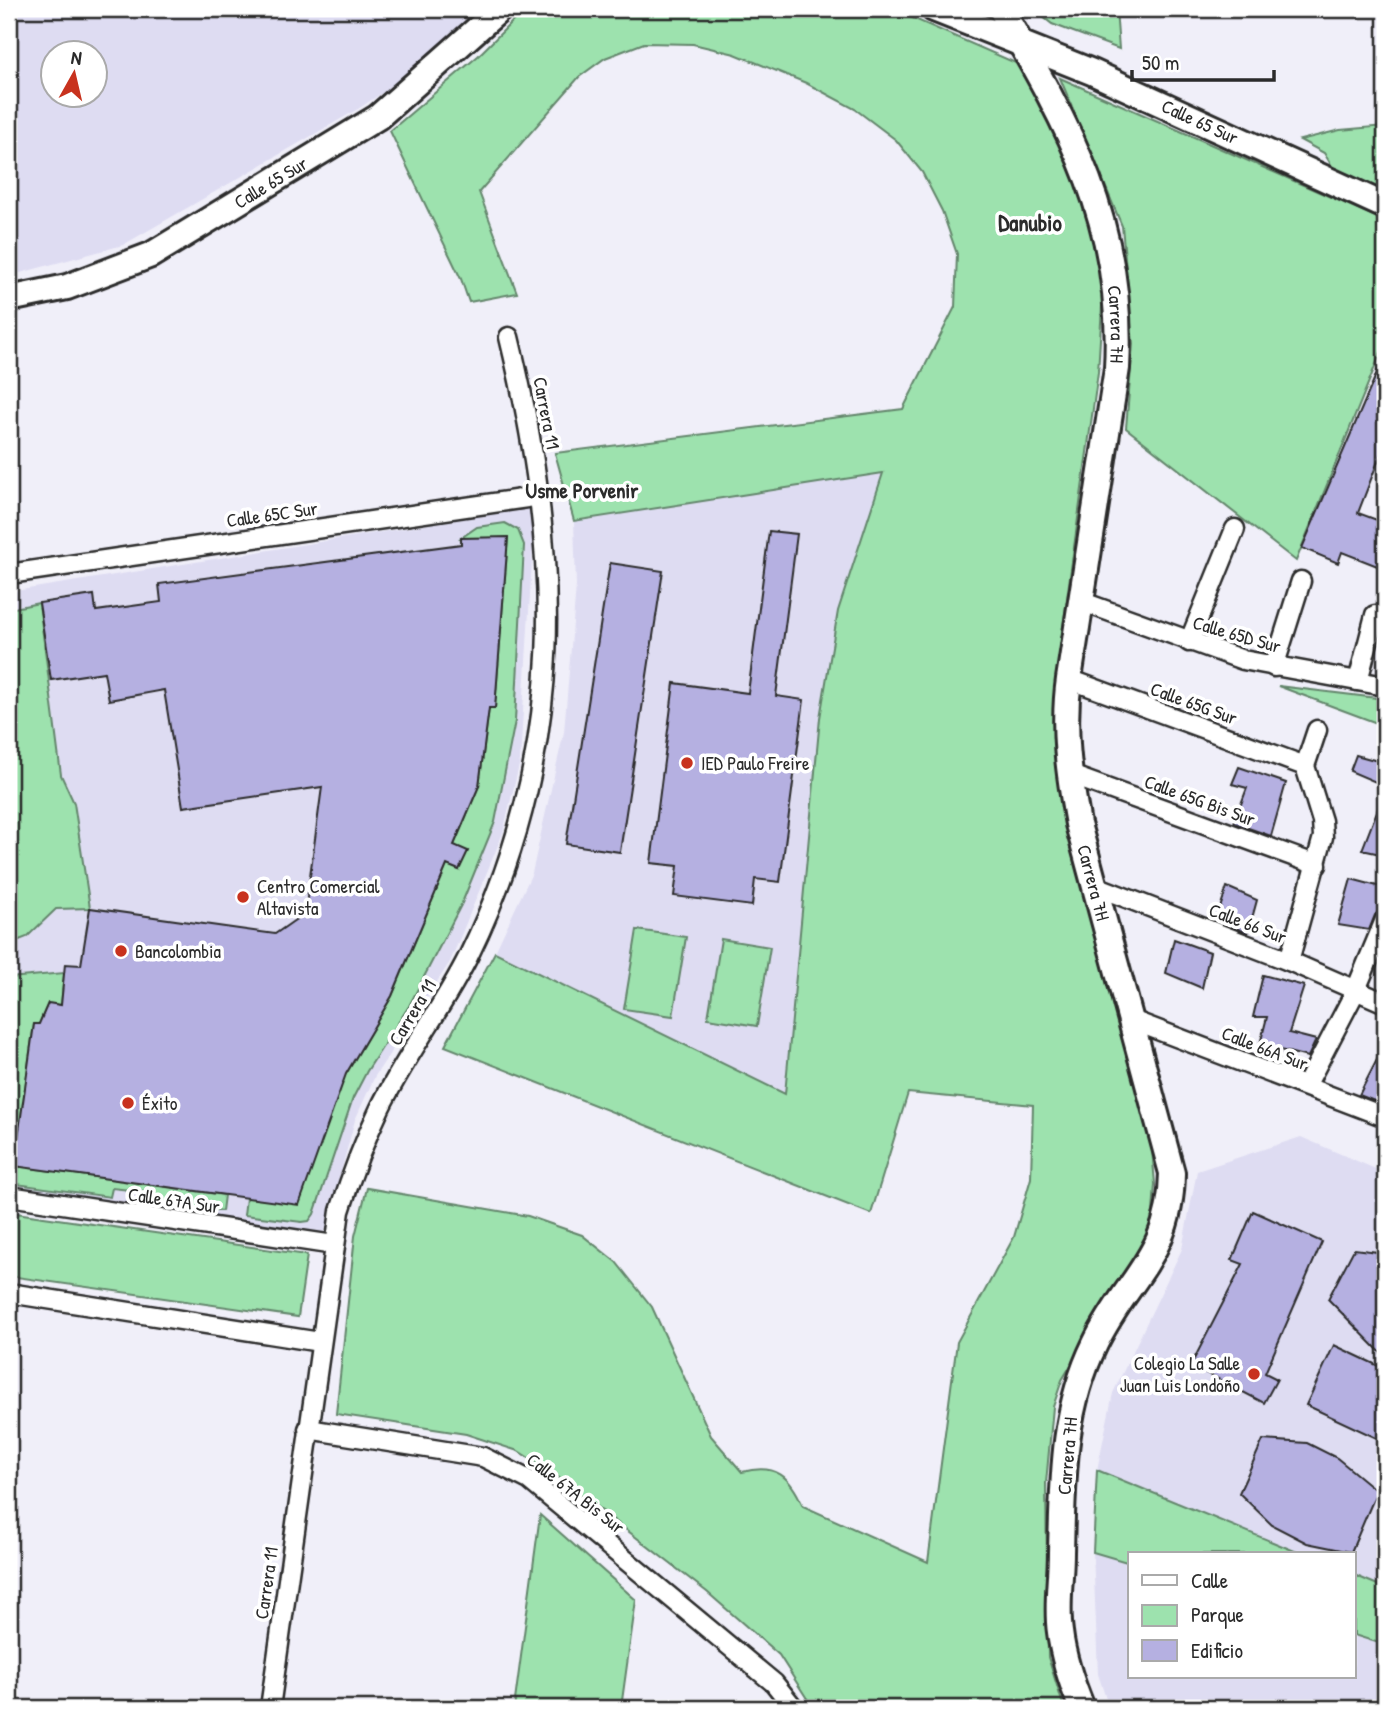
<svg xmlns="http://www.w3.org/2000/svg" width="1394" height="1717" font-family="'Patrick Hand',sans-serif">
<rect width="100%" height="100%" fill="#f0eff9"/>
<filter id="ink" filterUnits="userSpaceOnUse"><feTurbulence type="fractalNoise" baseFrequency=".0143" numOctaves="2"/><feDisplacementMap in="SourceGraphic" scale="14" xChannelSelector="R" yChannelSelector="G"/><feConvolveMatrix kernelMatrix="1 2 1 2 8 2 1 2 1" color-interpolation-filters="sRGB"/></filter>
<g filter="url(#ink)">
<g fill="#dedcf2" fill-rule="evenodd">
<path d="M9,9h468l-74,70 -45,30 -235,136 -114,31zM52,52h42v42h-42z"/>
<polygon points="883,472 838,611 820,718 785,1094 495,952 532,873 564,732 576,586 574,521"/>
<polygon points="530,508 534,528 520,761 503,833 450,962 375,1076 355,1120 323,1237 9,1189 9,592"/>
<polygon points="1301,1137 1385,1173 1385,1588 1354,1575 1354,1554 1302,1554 1097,1470 1113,1393 1182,1249 1197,1171"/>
<polygon points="1093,1552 1130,1563 1130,1677 1354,1677 1354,1635 1385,1645 1385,1708 1109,1708 1098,1674"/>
</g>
<g fill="#9de2ae" stroke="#64866c" stroke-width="2">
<path d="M525,9h367l126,55 39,62 27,58 20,89 -6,99 -43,314v50l97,413 3,35 -2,28 -9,32 -82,136 -9,27 -7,76 2,174 16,51h-251l-34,-53 -72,-63 -153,-118 -36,-23 -52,-17 -130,-20 19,-178 12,-48 161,28 54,19 34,27 36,45 59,129 31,36c34,-9 48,4 61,34l125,56 29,-220 57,-105 17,-59 2,-73 -125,-12 -37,121 -426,-168 50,-94 290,142 35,-376 18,-107 45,-138 -309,48 -19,-68 348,-44 52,-102 2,-53 -15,-43 -20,-39 -26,-32 -41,-31 -49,-26 -71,-29 -42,-10 -49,-1 -39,15 -26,19 -100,115 38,101 -48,9 -8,-23 -71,-148 88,-75z"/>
<polygon points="1033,9 1116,9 1119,49 1052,24"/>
<polygon points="1060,78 1385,221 1385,342 1296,561 1126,428 1133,344 1122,226"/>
<polygon points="1385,126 1385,191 1335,171 1324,153 1300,140 1340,130"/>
<polygon points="505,523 518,530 524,545 515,721 495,822 462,903 409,1006 367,1071 353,1098 314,1214 309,1221 302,1222 244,1215 246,1198 346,1074 392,996 447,865 459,870 454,845 479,786 489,708 495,708 508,538 461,538 477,527"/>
<polygon points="39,603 61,775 74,803 90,908 56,909 27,937 9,944 12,715 9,609"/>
<polygon points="1278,686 1385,699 1385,726"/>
<polygon points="637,930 686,937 673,1016 624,1009"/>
<polygon points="721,939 770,947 757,1026 708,1018"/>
<polygon points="64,973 61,1005 48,1003 39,1024 34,1024 14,1166 224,1195 222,1211 147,1202 148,1192 112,1188 110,1197 9,1183 9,978"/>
<polygon points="9,1212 307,1255 298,1317 9,1276"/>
<polygon points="1097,1470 1302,1554 1130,1554 1130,1563 1093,1552"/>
<polygon points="540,1515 636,1600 621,1708 514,1708"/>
<polygon points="1354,1575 1385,1588 1385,1645 1354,1635"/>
</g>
<g fill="#b5b0e1" stroke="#2b2b2b" stroke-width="2">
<polygon points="1385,354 1385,443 1358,513 1385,523 1385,569 1342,552 1338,563 1302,548"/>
<polygon points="769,531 797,534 776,696 804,700 780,882 755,879 752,906 674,896 678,866 651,863 674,683 748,693"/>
<polygon points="508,537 495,708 489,708 479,786 454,845 468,851 459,870 447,865 392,996 346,1074 299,1205 14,1166 34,1024 39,1024 48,1003 61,1005 65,964 81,965 90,908 275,934 305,913 322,787 183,807 164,690 109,700 104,672 51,680 39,603 94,595 96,611 161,602 159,584 461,544 461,538"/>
<polygon points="610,563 663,571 620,852 566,844"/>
<polygon points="1356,755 1385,763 1378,783 1350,771"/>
<polygon points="1239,767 1286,783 1271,836 1234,823 1247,788 1232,784"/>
<polygon points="1384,793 1385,793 1385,855 1362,850"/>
<polygon points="1351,879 1385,888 1385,905 1375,915 1369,930 1338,925"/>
<polygon points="1227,887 1257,900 1248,933 1216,920"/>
<polygon points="1174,939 1210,952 1202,988 1166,973"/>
<polygon points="1263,975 1304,986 1289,1033 1316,1040 1308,1057 1280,1050 1278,1064 1257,1056 1267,1017 1253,1017"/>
<polygon points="1385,1044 1385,1087 1377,1102 1359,1095"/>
<polygon points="1253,1211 1322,1242 1265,1373 1277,1379 1264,1403 1191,1365 1243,1264 1232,1260"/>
<polygon points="1354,1249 1385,1253 1385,1357 1328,1299"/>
<polygon points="1334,1345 1385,1369 1385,1442 1306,1405"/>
<polygon points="1263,1440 1307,1443 1337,1458 1377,1491 1351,1552 1307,1543 1272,1525 1239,1493"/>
</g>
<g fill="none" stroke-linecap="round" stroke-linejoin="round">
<defs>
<g id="street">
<polyline points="9,574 541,496"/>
<polyline points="1083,602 1243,660 1385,686"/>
<polyline points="1189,642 1235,529"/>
<polyline points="1274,667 1301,581"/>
<polyline points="1069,679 1305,766"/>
<polyline points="1358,681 1375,615"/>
<polyline points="1068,774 1317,865"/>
<polyline points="1093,885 1289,961 1385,1003"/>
<polyline points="1289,961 1323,837 1322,821 1305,766 1317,730"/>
<polyline points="1129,1019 1385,1117"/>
<polyline points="1306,1086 1355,992 1385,920"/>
<polyline points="9,1196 334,1245"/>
<polyline points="9,1293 320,1342"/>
<polyline points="308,1429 483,1457 529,1480 774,1683 794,1708"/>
<path d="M270,1708l70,-497c11,-35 24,-70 40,-103 26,-53 62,-99 88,-151 101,-205 94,-403 41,-620"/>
</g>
<g id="secondary">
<path id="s1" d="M934,9l158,63 293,134"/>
<path id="s2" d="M1001,9c69,119 124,216 116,359l-48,311c-7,49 0,96 9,145l94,349c-1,84 -45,104 -77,171 -33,67 -32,136 -34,208 0,26 -5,54 -1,80 3,26 12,52 22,76"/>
<path id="s3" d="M9,299l58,-12 84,-32 227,-138 122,-108"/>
</g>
</defs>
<use href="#street" stroke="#2b2b2b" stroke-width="23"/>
<use href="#secondary" stroke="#2b2b2b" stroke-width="30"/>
<use href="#street" stroke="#fff" stroke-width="18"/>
<use href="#secondary" stroke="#fff" stroke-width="24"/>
</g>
</g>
<g fill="#c8321e" stroke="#fff" stroke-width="2.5">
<circle cx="687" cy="763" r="7"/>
<circle cx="243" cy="897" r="7"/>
<circle cx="121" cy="951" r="7"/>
<circle cx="128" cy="1103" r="7"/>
<circle cx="1254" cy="1374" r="7"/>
</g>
<g text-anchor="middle" stroke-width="7" stroke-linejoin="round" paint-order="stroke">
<g font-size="19" fill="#2b2b2b" stroke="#fff">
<text dy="7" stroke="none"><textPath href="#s1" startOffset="289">Calle 65 Sur</textPath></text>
<text dy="7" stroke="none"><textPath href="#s3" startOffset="289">Calle 65 Sur</textPath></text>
<text dy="7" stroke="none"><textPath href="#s2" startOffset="340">Carrera 7H</textPath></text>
<text transform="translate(547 413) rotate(79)" y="7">Carrera 11</text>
<text transform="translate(272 514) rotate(-8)" y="7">Calle 65C Sur</text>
<text transform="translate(1237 634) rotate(16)" y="7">Calle 65D Sur</text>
<text transform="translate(1194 703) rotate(20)" y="7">Calle 65G Sur</text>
<text transform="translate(1200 800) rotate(20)" y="7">Calle 65G Bis Sur</text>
<text dy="7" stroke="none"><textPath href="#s2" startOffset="905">Carrera 7H</textPath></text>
<text transform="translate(1248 923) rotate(21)" y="7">Calle 66 Sur</text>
<text transform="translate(412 1012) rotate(-59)" y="7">Carrera 11</text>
<text transform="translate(1265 1048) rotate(21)" y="7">Calle 66A Sur</text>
<text transform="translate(174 1200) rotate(8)" y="7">Calle 67A Sur</text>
<text transform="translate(1067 1456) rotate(-85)" y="7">Carrera 7H</text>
<text transform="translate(576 1493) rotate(38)" y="7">Calle 67A Bis Sur</text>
<text transform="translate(266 1583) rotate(-82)" y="7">Carrera 11</text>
</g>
<g font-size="19" fill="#2b2b2b" stroke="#fff" text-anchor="start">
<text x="701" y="770">IED Paulo Freire</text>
<text x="257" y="893">Centro Comercial<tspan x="257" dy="22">Altavista</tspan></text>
<text x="135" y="958">Bancolombia</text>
<text x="142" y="1110">Éxito</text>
<text x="1240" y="1370" text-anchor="end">Colegio La Salle<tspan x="1240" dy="22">Juan Luis Londoño</tspan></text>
</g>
<g font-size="21" font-weight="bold" fill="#2b2b2b" stroke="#fff">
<text x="582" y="498">Usme Porvenir</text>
</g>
<g font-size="23" font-weight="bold" fill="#2b2b2b" stroke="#fff">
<text x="1030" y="231">Danubio</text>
</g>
</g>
<rect width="1394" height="1717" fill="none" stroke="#fff" stroke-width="35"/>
<rect x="18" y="18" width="1359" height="1682" fill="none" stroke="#2b2b2b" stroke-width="2.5" filter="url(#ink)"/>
<rect x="1128" y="1552" width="228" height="126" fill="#ffffff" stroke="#aaaaaa" stroke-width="2"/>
<rect x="1142" y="1575" width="35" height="10" fill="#ffffff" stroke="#aaaaaa" stroke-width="2"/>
<text x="1191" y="1588" font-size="21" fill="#2b2b2b">Calle</text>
<rect x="1142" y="1605" width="35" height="21" fill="#9de2ae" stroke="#aaaaaa" stroke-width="2"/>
<text x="1191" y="1622" font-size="21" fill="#2b2b2b">Parque</text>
<rect x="1142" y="1640" width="35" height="21" fill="#b5b0e1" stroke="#aaaaaa" stroke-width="2"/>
<text x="1191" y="1658" font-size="21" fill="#2b2b2b">Edificio</text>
<g transform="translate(74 74) rotate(8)"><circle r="33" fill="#ffffff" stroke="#aaaaaa" stroke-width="2"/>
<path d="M0-5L12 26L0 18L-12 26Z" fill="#c8321e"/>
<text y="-10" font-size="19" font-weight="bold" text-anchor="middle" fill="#2b2b2b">N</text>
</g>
<path d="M1132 70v10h142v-10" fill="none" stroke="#2b2b2b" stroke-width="3.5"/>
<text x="1142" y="70" font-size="21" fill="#2b2b2b" stroke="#ffffff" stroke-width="5" paint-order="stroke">50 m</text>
</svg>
